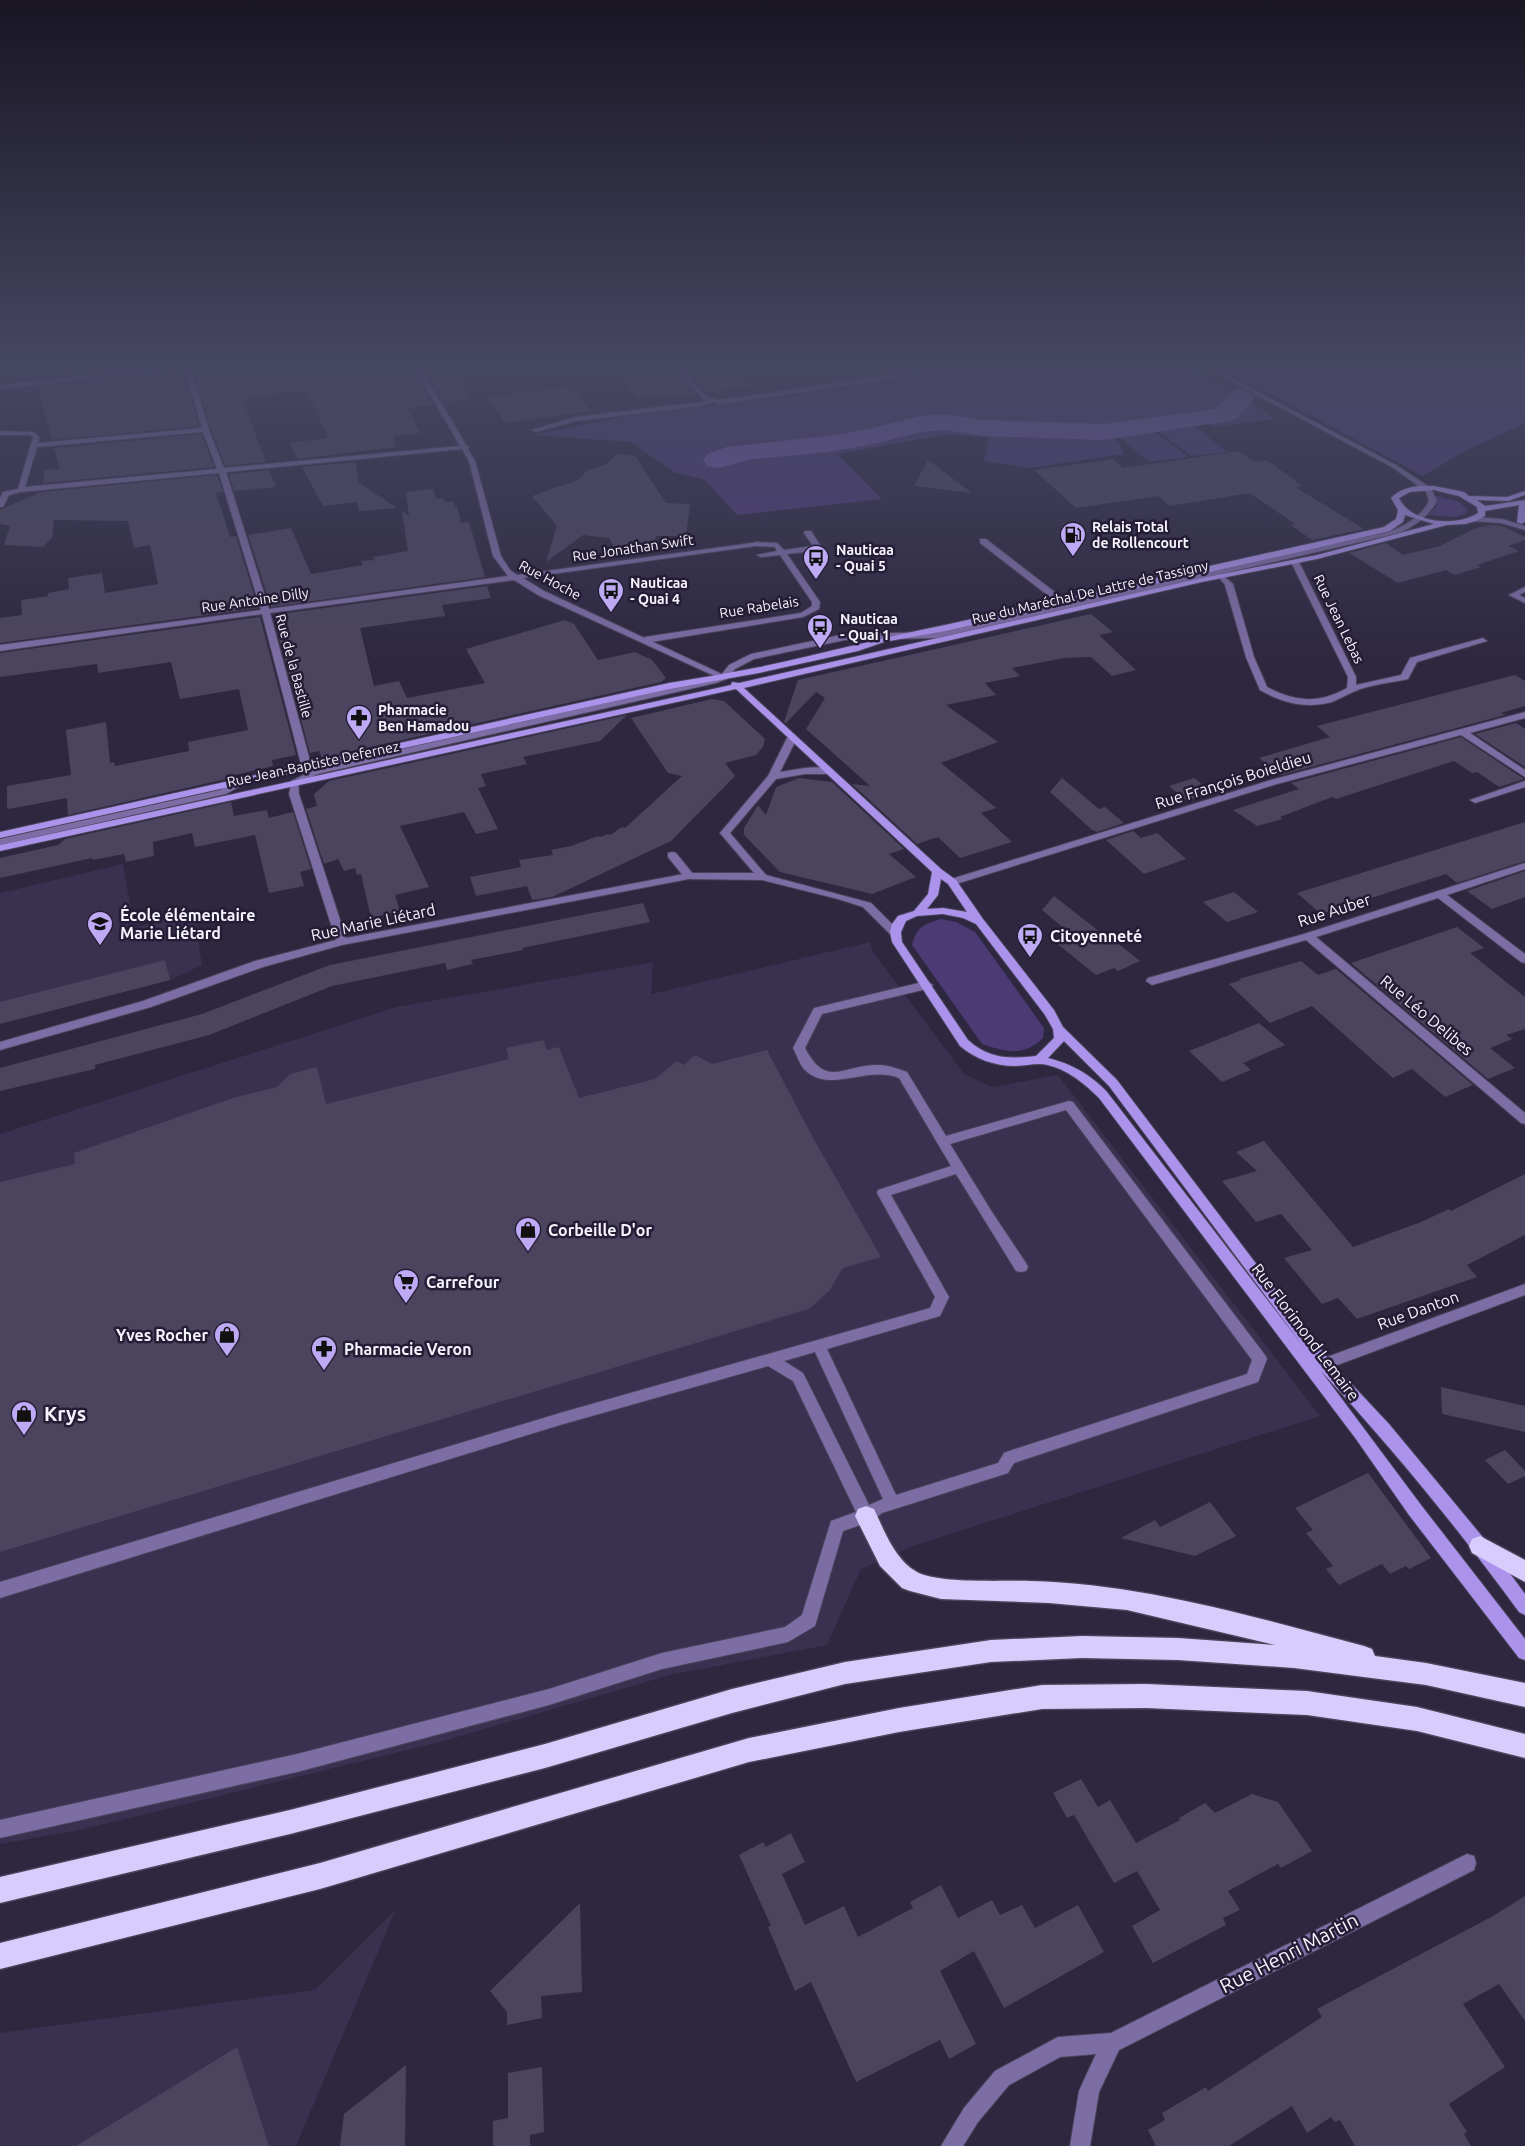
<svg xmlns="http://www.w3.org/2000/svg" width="1525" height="2146" font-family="Ubuntu,sans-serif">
<rect width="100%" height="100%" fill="#2d273f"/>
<g fill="#39314f">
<polygon points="123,864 134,928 194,912 202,965 170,980 0,1024 0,893"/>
<polygon points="870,942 873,952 964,1074 992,1087 1058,1075 1320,1416 916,1545 861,1569 827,1645 670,1675 440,1742 76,1831 0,1844 0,1134 397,1007 653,962 651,994"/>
<polygon points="396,1909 296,2146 0,2146 0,2033 315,1990"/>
</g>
<g fill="#4c3a75">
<polygon points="965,365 1185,365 1187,369 1235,392 1275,419 1212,427 1203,419 1108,432 1120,444 1123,454 1031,468 984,461 989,437 948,434 837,454 882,499 737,515 705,480 674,472 631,442 534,435 637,414 797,395 911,378"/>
<polygon points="1217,365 1525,365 1525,423 1463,452 1423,476"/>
<polygon points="1190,423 1228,452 1191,456 1154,428"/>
<polygon points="1151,429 1188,457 1149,462 1115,434"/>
<polygon points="1436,496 1459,502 1467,509 1466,513 1456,517 1428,515 1437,506"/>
<path d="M941,919l15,3 19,10 69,96 -1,10c-20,19 -37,14 -61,6l-70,-99c4,-18 12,-21 29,-26z"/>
</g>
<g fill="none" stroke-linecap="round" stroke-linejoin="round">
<polygon fill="#795fb3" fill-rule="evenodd" points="1244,387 1253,390 1257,395 1237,418 1229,421 1104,440 983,436 945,430 921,432 874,444 827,452 753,459 717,468 707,466 703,460 707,454 727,447 827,436 873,428 920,416 945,414 983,420 1104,424 1215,409 1235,390"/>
</g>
<g fill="#4b445e">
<polygon points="31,365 164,365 35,379"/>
<polygon points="207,365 411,365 433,405 407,408 421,433 394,436 396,447 298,459 289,443 328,438 307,390 263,395 262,392 243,401 266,462 225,466 211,429 195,375 191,370"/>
<polygon points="422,365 450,365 472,399 444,403"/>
<polygon points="635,365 670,365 695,394 666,398 660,393 637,397 616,372 639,369"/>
<polygon points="681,365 713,365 715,368 730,366 750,386 706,392"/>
<polygon points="180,371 185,377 199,426 52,440 37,387"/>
<polygon points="572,386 591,411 504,423 488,397"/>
<polygon points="201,434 214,467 43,483 45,470 60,469 54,448"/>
<polygon points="1240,451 1254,462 1267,460 1302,486 1295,487 1364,529 1312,540 1291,525 1295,524 1250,493 1169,506 1158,496 1076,508 1034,470 1113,459 1123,468"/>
<polygon points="616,454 635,456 666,503 690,504 686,536 656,536 655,541 645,542 645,548 617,552 609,538 583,535 546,562 557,526 532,496 578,480 588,470 607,464"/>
<polygon points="928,460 972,493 914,486"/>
<polygon points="356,462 358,482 397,508 359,511 357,502 323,506 302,467"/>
<polygon points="269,470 276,487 234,491 229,474"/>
<polygon points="217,475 223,492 216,493 230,537 236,536 258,608 0,643 0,618 22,615 21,600 48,596 48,593 69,589 68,578 102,573 105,593 158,584 150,545 134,548 128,521 54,520 52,538 43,547 4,545 10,526 0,524 0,510 41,492"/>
<polygon points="433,489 436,499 444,498 444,501 454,502 455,507 457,506 461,523 469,522 485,577 271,607 248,535 291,528 311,574 363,565 361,561 374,560 373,557 408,551 402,511 409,516 406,492"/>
<polygon points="1491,525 1502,526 1525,537 1525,540 1508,546 1519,551 1477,565 1481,567 1455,575 1446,570 1398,583 1349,553 1386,543 1403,555 1440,546 1476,528"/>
<polygon points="487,586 491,598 442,605 445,616 360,628 374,686 399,681 407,698 485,683 466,649 565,620 574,624 598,660 635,652 652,660 666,678 661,682 322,758 319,751 310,753 273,615"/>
<polygon points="1091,614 1113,632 1099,635 1136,670 1112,676 1091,657 1064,658 1012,668 1020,676 985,683 996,695 946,705 998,742 941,763 996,808 981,813 1012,842 960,858 938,837 917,844 852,784 870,786 806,729 825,698 816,692 786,723 784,722 798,680"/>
<polygon points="260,617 296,755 272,760 273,766 226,777 226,779 68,815 67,798 9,809 7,807 7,786 71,775 66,730 106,722 110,763 114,762 115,766 189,751 188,742 248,730 239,689 180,699 171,662 98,673 97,664 0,677 0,653"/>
<polygon points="1515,675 1525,681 1525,706 1501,713 1505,715 1281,775 1259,758 1330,737 1317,726"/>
<polygon points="712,699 724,701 765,739 763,747 756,755 725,763 735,776 671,841 552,897 532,900 527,886 476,896 470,877 521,867 519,860 553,855 551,850 571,846 598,836 600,837 608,834 610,835 622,827 625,828 682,776 668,773 631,718"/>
<polygon points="627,715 600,741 523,757 527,764 481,774 486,786 478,788 498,829 476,834 464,812 400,826 429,887 395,895 400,912 373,917 370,913 361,874 357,875 355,868 344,871 338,859 324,864 306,809 317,806 314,794 329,781"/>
<polygon points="1516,723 1525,729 1525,767 1475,734"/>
<polygon points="1461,737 1524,779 1499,787 1477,772 1472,773 1454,761 1336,799 1332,797 1280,817 1283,819 1257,826 1233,810 1299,789 1291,783"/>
<polygon points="799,778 832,782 904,849 889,854 916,877 872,894 780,872 744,835 744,828 758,805 766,815 776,787"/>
<polygon points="1062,778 1099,809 1105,807 1124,823 1097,832 1092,830 1050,792"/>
<polygon points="1194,778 1214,793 1187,801 1169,786"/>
<polygon points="231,802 234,816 267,810 269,818 293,812 311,869 300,872 304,886 269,893 255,835 195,847 192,833 153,842 154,856 126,862 124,854 93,860 92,858 0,878 0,858 58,845 65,839"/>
<polygon points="1525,822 1525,861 1457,883 1446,874 1321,914 1297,893"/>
<polygon points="1133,831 1141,838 1157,833 1186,859 1144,874 1106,840"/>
<polygon points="1525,871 1525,897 1492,909 1467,891"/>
<polygon points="1234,892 1258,912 1227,922 1203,902"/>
<polygon points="1054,896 1105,936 1107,935 1140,961 1118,971 1114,968 1096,975 1055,942 1072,935 1042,910"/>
<polygon points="643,903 650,922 522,948 523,950 471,960 473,964 447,970 445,963 332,986 209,1035 95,1065 95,1069 0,1091 0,1068 202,1014 330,965"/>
<polygon points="1457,927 1484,948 1470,953 1525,997 1525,1029 1506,1035 1512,1039 1490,1048 1515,1068 1488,1079 1351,963"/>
<polygon points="165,960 170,980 0,1024 0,1002"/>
<polygon points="1301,961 1318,975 1336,969 1473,1085 1445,1097 1412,1069 1393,1078 1312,1006 1270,1023 1229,984 1241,980 1239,979"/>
<polygon points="1259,1023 1285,1045 1243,1063 1251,1070 1222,1082 1189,1051"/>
<polygon points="543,1040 547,1050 559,1047 579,1098 655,1079 677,1061 684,1065 695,1055 712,1064 767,1050 812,1136 881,1257 843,1268 829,1291 809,1309 0,1552 0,1182 75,1164 74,1153 233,1098 277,1087 290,1074 317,1067 326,1104 509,1059 506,1048"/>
<polygon points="1264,1141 1353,1247 1421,1222 1449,1209 1451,1211 1525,1174 1525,1235 1467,1265 1477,1277 1357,1319 1338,1298 1322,1304 1284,1258 1312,1250 1281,1214 1256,1222 1222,1181 1257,1171 1236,1152"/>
<polygon points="1441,1387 1525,1406 1525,1432 1442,1414"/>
<polygon points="1505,1450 1525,1471 1525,1476 1508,1484 1485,1460"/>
<polygon points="1368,1473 1431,1558 1409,1569 1406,1566 1390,1574 1382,1564 1339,1585 1326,1569 1333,1566 1306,1533 1313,1530 1295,1508"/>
<polygon points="1210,1502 1236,1536 1195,1556 1121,1538 1155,1520 1160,1527"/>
<polygon points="1081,1779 1098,1807 1110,1800 1136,1843 1180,1820 1179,1818 1205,1803 1215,1813 1252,1794 1278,1802 1312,1851 1281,1868 1278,1864 1228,1891 1240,1910 1223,1918 1226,1925 1153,1963 1132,1926 1160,1910 1137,1871 1114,1883 1074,1815 1067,1818 1053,1793"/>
<polygon points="791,1833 805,1862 782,1874 805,1925 844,1906 858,1937 913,1908 910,1902 941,1885 958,1918 992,1900 1000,1915 1022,1905 1035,1928 1078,1905 1104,1952 1004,2008 974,1951 940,1971 976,2044 949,2059 940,2040 856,2082 811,1982 795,1991 768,1927 771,1926 739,1855 763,1842 766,1847"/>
<polygon points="1525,1896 1525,2021 1499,1984 1463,2004 1505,2067 1449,2104 1467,2132 1464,2134 1471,2146 1355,2146 1340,2120 1335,2122 1331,2117 1307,2133 1292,2106 1229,2146 1156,2146 1148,2130 1165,2120 1162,2113 1206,2087 1208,2091 1322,2017 1317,2009 1493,1916"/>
<polygon points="580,1903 582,1992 541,1996 542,2018 507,2025 507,2012 490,1991"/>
<polygon points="237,2047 269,2146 76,2146"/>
<polygon points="406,2065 405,2146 340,2146 344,2114"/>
<polygon points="542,2067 544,2132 530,2135 530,2146 493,2146 493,2121 508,2118 508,2073"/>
</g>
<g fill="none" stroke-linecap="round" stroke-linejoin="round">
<defs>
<g id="service">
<polygon points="712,399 714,400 714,402 702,406 576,421 535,432 532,430 576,417 701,402"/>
<path d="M1424,486h6l7,15c-9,16 -22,25 -38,32l-178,41 12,10 21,73 13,30c27,15 52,17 80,1l1,-11 -57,-115 1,-2 7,2 57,115v8l45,-10 9,-17 73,-20 4,3 -70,21 -9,17c-17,4 -38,5 -55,13 -7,3 -14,7 -21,10 -26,7 -50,1 -72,-12l-14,-33 -21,-72 -8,-10 -281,63 -91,2 -91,19 -19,10 -8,10 -11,4 -398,91 -23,11 -5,-3 25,-13 395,-90 11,-4 8,-10 22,-11 94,-20 91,-2 452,-100c17,-6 33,-15 41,-31z"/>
<polygon points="805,531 811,531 822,548 821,550 787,554 820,602 819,609 803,617 645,643 641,640 645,637 801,613 812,606 812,602 780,555 761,557 757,555 777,551 775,547 756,546 752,544 756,542 777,543 784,550 813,546 804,533"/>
<polygon points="980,539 986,539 1065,600 1065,604 1059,604 980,543"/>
<polygon points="241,779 244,780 244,784 226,794 0,845 0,839 220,790"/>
<polygon points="1525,781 1525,787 1475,803 1470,800"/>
<polygon points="672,852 676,853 693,874 694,876 693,878 685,878 668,857 668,853"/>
<path d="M927,981l6,4 -2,3 -109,26 -17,34c22,42 39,16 74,17 10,0 19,4 28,7l39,64 123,-35 4,1 192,253 2,4 -9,23 -244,81 -6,10 -126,40 -10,8 -29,10 -28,95 -27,16 -126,27 -113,36 -252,67 -297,66v-18l297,-66 252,-65 113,-36 123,-26 17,-12 29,-94 25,-9 -63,-131 -25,-15 -208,59 -560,173v-16l560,-169 370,-105 5,-11 -58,-104 1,-3 73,-24 -52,-88c-33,-13 -70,17 -95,-9 -5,-6 -7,-14 -11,-21l21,-40zM1066,1110l186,250 -5,14 -238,77 -5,2 -6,10 -102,32 -69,-146 113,-33 9,-19 -58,-102 65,-21 60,97 5,1 5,-1 2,-4 -2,-4 -34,-51 -42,-68zM815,1352l68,147 -14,6 -66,-132 -19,-12z"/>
</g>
<g id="minor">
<path d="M183,365h22l-18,3 6,8 16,54 15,38 236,-22 -47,-81h6l47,80 3,2 -1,2 7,12 26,95 9,14 7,5 242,-33v4h-3l-233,32 21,13 184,86 -7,2 -183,-84 -24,-15 -244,33 42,155 -5,3 -5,-3 -40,-154 -262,37v-6l261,-35 -42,-137 -198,19 -12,3 -6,12h-3v-9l3,-6 15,-3 15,-52 -3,-2h-30v-4l34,1 5,5 -1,6 164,-15 -15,-52 -6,-7 -181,20v-4zM203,432l14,37 -192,18 12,-40zM462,449l7,12 24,95 15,20 -239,33 -43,-137z"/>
<polygon points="672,365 678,365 707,397 719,400 889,375 877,365 884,365 895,374 938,365 949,365 881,381 719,404 703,399"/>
<polygon points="1200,365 1207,365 1396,465 1431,488 1424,490 1392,467"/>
<polygon points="1473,517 1502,519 1525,526 1525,530 1501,523 1473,521"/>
<polygon points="1525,587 1525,592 1519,595 1525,598 1525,603 1509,595"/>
<polygon points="1525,712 1525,718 1470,733 1525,770 1525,777 1461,735 1277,784 956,884 952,885 947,882 948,880 1271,780"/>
<path d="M792,735l5,3 -17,34c14,-2 42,-9 54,-1l-5,3h-24l-29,5 -46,54 36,42 105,28 28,28 1,2 -1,2h-8l-28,-28 -25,-8 -76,-19 -73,-1 -347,66 -79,22 -112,40 -151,43v-8l143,-41 112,-40 81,-21 -47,-146 3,-14h6l1,14 47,144 343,-65h65l-34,-40 48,-57 19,-38z"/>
<polygon points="1525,863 1525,869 1447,895 1525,954 1525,963 1521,962 1438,898 1316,937 1525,1113 1525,1124 1521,1123 1306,940 1152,985 1146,981 1148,978 1304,934"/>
<polygon points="1525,1284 1525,1295 1324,1370 1319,1368 1317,1364 1319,1360"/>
<polygon points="1467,1854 1474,1856 1476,1863 1474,1870 1119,2050 1099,2092 1090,2146 1070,2146 1079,2091 1096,2054 1060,2057 1009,2085 978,2122 963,2146 941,2146 964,2108 995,2071 1058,2037 1111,2033"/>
</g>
<path id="secondary" d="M1419,486h15l30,6 5,4 38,1 18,-6v4l-17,6 -31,-1 8,6 40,-6v22l-4,2 -4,-2 2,-17 -34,6v5l-9,5 -11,3 -18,1 -130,34 -115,23 -458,106 197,181 15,11 27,39 71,91 9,17 54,53 212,280 60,64 97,117 39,53v21l-6,-3c-61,-84 -127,-164 -198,-241l100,134 104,134v21l-6,-2 -110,-143 -53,-76 -257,-341c-16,-16 -37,-33 -60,-34 -8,0 -16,2 -24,2 -20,0 -40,-7 -55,-20l-68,-104 -2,-10 2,-8 6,-8 16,-5 14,-17 4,-22 -196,-183 -736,162v-6l731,-160 1,-3 7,1 463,-105 115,-23 117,-31 -29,-9 -2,7 -13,9 -82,19 -363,81 -61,11 -26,9 -99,22 -90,16 -669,149v-6l669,-149c30,-5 61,-10 91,-16 62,-13 123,-30 185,-42l439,-98 12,-8 2,-9 -7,-12c8,-8 17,-11 28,-12zM1434,490l25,6 18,11 1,6c-21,14 -67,11 -79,-15l11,-6zM941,879l7,5 19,28 -24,-4 -16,1 11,-14zM943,914l20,4 13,6 69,91 8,14 1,9 -18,18c-27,3 -47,3 -68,-16l-66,-98 -1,-10 5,-11 11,-5zM1064,1041l45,45 197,264 -199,-258c-17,-18 -35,-28 -59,-34z"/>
<g id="trunk">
<path d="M866,1506l8,3c10,21 21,51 43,63 22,12 86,8 113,9 114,3 224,36 334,65l8,3 3,7 51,7 99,20v24l-99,-22 -132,-17 -116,-8 -96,-2 -91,4 -146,22 -113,29 -187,55 -255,66 -290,69v-26l290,-67 255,-66 187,-55 113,-27 146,-22 91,-4 96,2 97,7 -148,-35 -78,-7 -108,-4 -31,-8 -8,-3 -22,-22 -25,-50 3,-7z"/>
<polygon points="1480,1536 1525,1560 1525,1582 1472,1553 1469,1546 1472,1539"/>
<polygon points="1146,1684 1307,1691 1417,1707 1525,1734 1525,1758 1417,1731 1307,1715 1146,1708 1042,1709 899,1732 749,1762 320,1889 0,1969 0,1943 320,1863 749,1738 899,1708 1042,1685"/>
</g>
</defs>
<use href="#service" stroke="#49445a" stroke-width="2"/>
<use href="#minor" stroke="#49445a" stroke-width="2"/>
<use href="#secondary" stroke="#49445a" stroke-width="2"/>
<use href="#trunk" stroke="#49445a" stroke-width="3"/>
<use href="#service" fill="#7d6da5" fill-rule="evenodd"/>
<use href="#minor" fill="#7d6da5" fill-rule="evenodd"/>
<use href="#secondary" fill="#ab92eb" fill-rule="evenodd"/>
<use href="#trunk" fill="#d8ccfc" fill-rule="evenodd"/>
</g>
<linearGradient id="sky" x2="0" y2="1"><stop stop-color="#191523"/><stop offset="0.55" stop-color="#464763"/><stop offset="1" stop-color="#464763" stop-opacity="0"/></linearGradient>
<rect width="1525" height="665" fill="url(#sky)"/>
<defs>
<symbol id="fuel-pin" viewBox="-11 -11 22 30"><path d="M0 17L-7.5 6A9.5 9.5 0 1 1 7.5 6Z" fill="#bea9f5" stroke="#241d35"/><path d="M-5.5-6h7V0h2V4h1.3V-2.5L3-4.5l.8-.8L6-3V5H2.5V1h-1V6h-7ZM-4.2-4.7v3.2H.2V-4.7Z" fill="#111"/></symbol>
<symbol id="bus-pin" viewBox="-11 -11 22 30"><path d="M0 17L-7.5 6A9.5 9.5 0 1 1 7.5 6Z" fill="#bea9f5" stroke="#241d35"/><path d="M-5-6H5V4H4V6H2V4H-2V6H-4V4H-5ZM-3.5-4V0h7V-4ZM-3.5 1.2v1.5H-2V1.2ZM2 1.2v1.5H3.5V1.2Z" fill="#111"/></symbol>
<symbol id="pharmacy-pin" viewBox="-11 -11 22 30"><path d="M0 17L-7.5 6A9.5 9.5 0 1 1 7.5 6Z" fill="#bea9f5" stroke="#241d35"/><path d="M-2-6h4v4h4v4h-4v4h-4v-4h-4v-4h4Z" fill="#111"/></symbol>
<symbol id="school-pin" viewBox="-11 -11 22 30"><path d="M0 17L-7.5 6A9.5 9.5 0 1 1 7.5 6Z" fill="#bea9f5" stroke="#241d35"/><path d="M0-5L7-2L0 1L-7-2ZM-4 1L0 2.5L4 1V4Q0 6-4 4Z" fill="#111"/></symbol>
<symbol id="shop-pin" viewBox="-11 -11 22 30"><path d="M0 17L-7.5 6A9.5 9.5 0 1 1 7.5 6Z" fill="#bea9f5" stroke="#241d35"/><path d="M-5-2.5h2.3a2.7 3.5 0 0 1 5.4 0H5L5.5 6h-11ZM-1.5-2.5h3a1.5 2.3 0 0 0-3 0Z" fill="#111"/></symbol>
<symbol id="supermarket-pin" viewBox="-11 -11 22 30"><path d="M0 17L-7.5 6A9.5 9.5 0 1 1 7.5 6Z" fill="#bea9f5" stroke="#241d35"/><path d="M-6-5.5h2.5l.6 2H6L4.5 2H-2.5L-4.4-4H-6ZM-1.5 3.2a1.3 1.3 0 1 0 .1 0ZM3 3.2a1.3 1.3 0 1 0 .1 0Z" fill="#111"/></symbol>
</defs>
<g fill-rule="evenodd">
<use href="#fuel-pin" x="1058" y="520" width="30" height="40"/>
<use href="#bus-pin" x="801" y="543" width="30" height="40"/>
<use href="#bus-pin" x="596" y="576" width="30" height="40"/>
<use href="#bus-pin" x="805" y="612" width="30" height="40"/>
<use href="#pharmacy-pin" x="344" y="703" width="30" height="40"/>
<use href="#school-pin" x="85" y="909" width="30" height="40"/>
<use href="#bus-pin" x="1015" y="921" width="30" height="40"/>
<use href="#shop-pin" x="513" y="1215" width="30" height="40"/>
<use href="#supermarket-pin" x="391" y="1267" width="30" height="40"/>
<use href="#shop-pin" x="212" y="1320" width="30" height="40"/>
<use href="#pharmacy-pin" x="309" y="1334" width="30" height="40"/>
<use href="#shop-pin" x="9" y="1399" width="30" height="40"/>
</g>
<g text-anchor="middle" stroke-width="5" stroke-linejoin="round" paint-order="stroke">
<g font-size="14" font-weight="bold" fill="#f5f3fd" stroke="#241d35" text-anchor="start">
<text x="1092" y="532">Relais Total<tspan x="1092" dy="16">de Rollencourt</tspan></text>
<text x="836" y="555">Nauticaa<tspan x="836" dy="16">- Quai 5</tspan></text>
<text x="630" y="588">Nauticaa<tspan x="630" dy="16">- Quai 4</tspan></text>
<text x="840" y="624">Nauticaa<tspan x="840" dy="16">- Quai 1</tspan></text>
<text x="378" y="715">Pharmacie<tspan x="378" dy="16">Ben Hamadou</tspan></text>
</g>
<g font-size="14" fill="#f5f3fd" stroke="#241d35">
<text transform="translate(633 548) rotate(-8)" y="5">Rue Jonathan Swift</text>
<text transform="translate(550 580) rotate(28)" y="5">Rue Hoche</text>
<text transform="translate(1090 592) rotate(-13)" y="5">Rue du Maréchal De Lattre de Tassigny</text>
<text transform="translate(255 600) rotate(-8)" y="5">Rue Antoine Dilly</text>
<text transform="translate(759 607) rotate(-9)" y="5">Rue Rabelais</text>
<text transform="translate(1339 619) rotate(64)" y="5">Rue Jean Lebas</text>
<text transform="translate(294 666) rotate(75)" y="5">Rue de la Bastille</text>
<text transform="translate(313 764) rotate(-12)" y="5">Rue Jean-Baptiste Defernez</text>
</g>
<g font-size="16" fill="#f5f3fd" stroke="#241d35">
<text transform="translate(1233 780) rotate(-17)" y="6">Rue François Boieldieu</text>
<text transform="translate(1334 910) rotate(-18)" y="6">Rue Auber</text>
<text transform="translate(373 922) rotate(-12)" y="6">Rue Marie Liétard</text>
<text transform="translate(1427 1015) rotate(40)" y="6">Rue Léo Delibes</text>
<text transform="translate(1418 1310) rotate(-20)" y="6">Rue Danton</text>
<text transform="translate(1306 1332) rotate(53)" y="6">Rue Florimond Lemaire</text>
</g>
<g font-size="16" font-weight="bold" fill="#f5f3fd" stroke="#241d35" text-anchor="start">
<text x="120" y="921">École élémentaire<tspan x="120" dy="18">Marie Liétard</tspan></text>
<text x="1050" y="942">Citoyenneté</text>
<text x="548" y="1236">Corbeille D'or</text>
<text x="426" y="1288">Carrefour</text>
<text x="208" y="1341" text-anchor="end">Yves Rocher</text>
<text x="344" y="1355">Pharmacie Veron</text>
</g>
<g font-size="20" font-weight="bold" fill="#f5f3fd" stroke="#241d35" text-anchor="start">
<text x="44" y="1421">Krys</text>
</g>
<g font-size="20" fill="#f5f3fd" stroke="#241d35">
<text transform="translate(1289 1953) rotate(-27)" y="7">Rue Henri Martin</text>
</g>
</g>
</svg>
